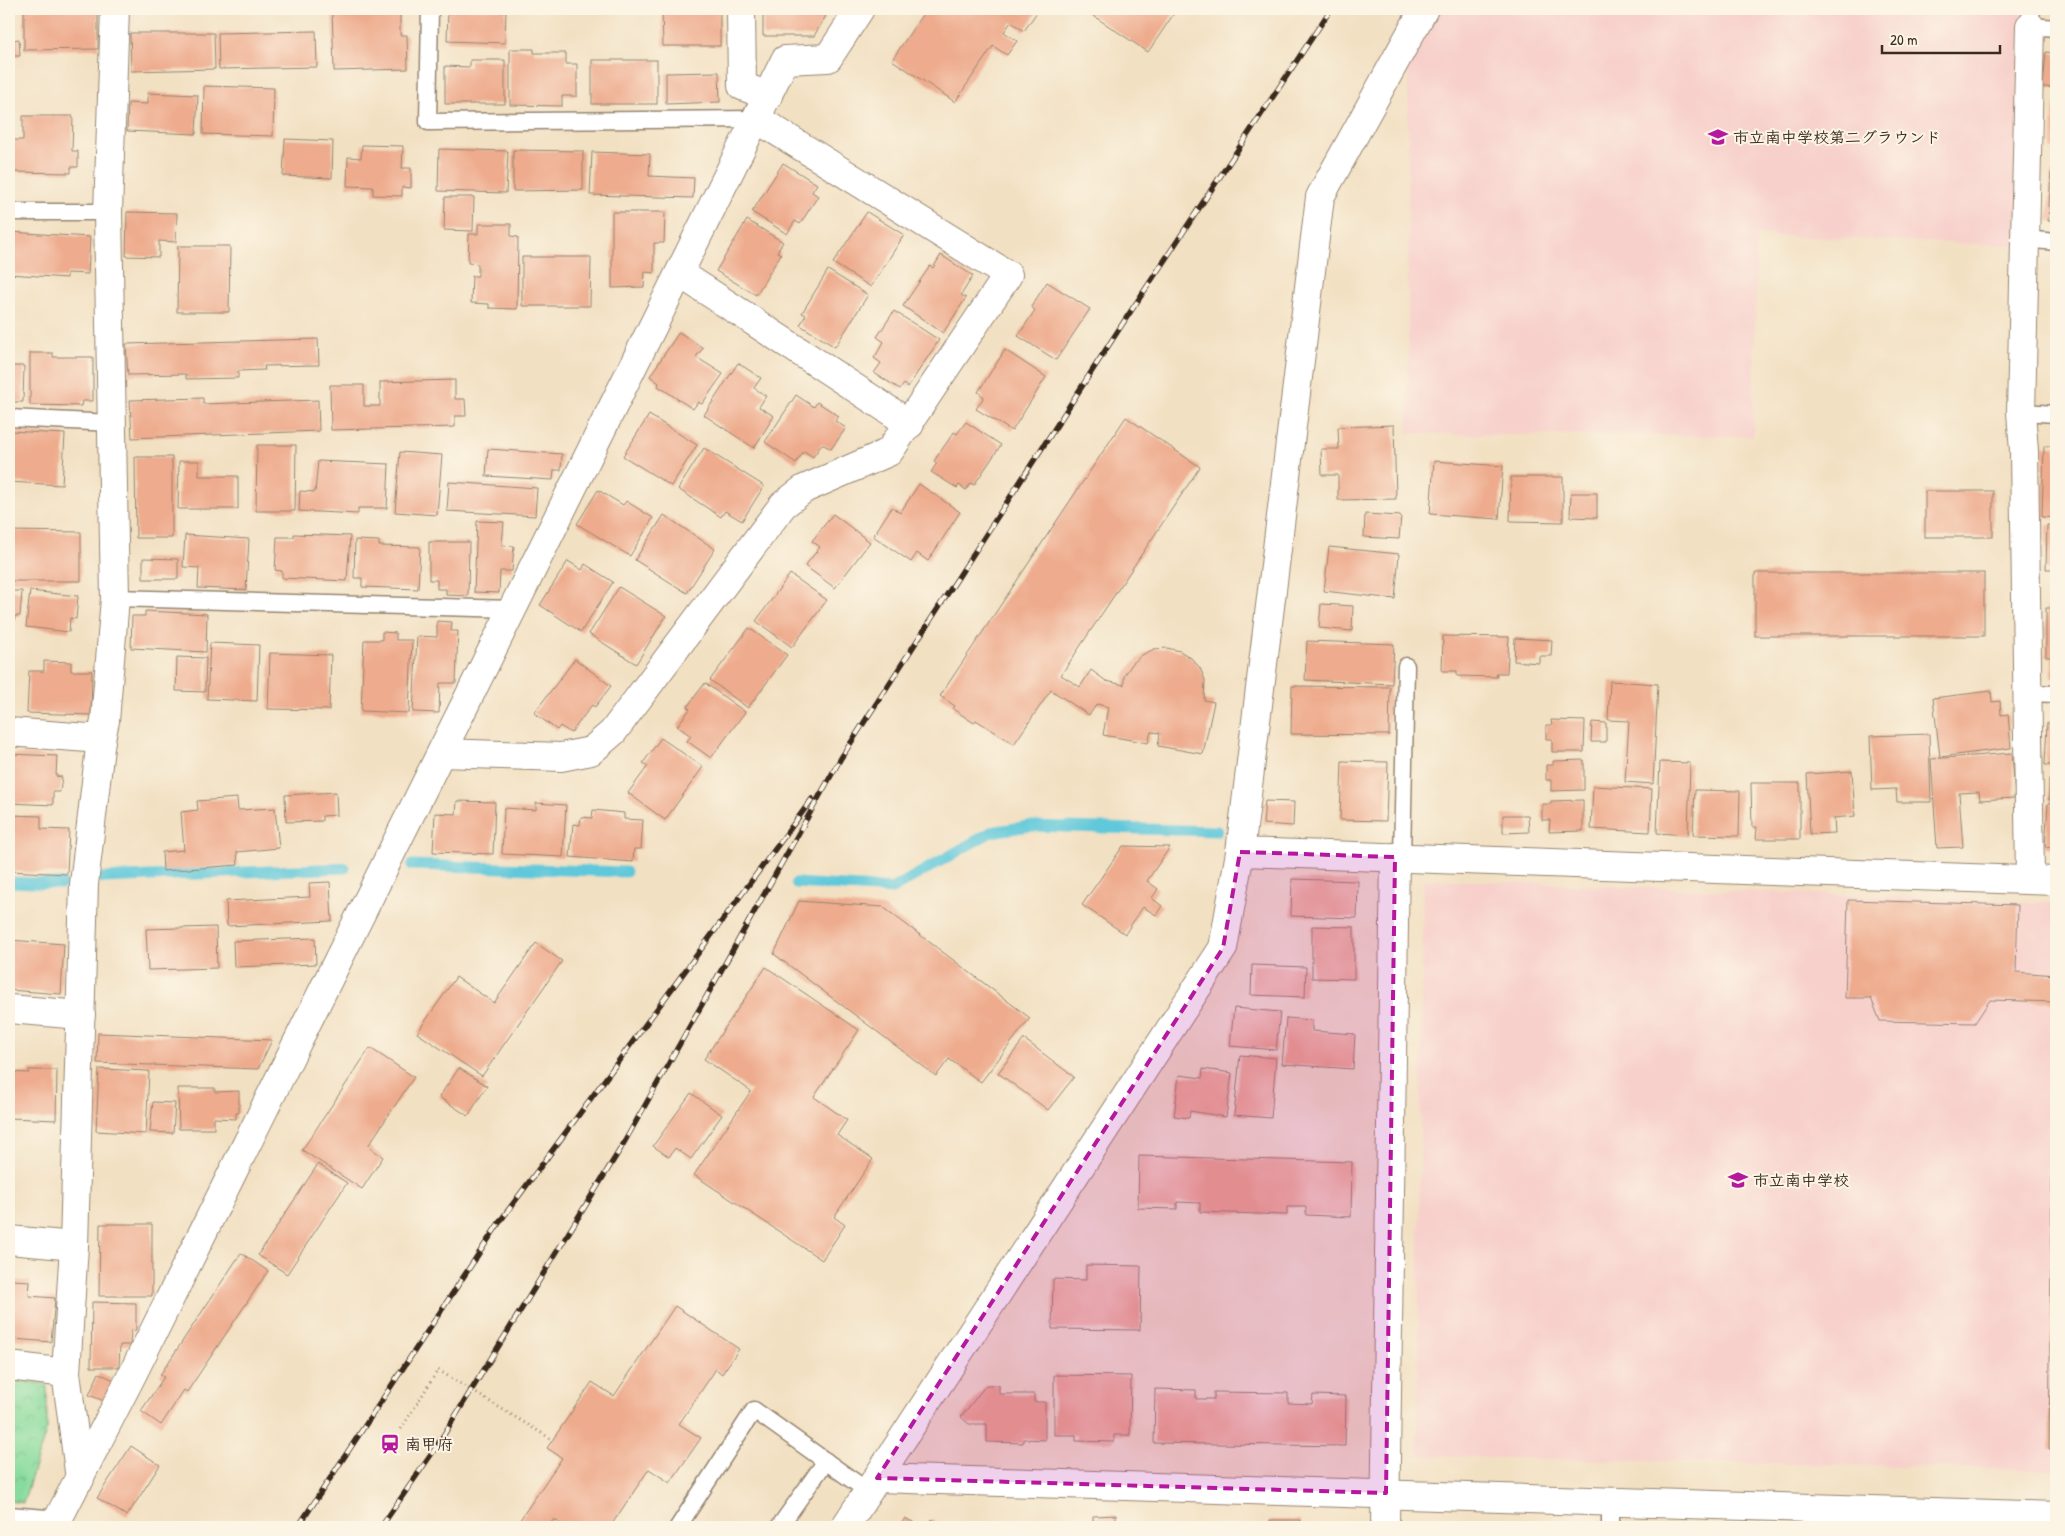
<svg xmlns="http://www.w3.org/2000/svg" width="2065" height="1536" font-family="'Patrick Hand','Klee One',sans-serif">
<defs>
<pattern id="park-crowns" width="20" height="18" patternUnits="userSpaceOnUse" patternTransform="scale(1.25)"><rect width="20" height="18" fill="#88db9d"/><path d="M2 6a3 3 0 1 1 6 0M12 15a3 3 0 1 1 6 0" fill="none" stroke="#76bc87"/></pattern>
</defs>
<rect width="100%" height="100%" fill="#fcf5e5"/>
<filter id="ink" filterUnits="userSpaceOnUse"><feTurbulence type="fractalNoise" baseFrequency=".02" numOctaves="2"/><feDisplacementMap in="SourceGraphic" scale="10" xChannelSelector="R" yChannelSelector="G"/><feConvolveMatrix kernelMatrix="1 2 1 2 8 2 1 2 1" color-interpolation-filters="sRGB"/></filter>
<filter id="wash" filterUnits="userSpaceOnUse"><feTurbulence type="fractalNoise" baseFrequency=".0096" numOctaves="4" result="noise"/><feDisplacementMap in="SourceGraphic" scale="20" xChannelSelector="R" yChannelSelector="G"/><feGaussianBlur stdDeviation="1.12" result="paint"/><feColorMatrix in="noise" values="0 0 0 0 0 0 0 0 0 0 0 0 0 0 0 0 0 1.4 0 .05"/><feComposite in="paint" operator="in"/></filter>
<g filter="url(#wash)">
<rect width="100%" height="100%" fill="#f2e0c2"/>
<g fill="#f7d0cb">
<polygon points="1427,9 1971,9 2031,14 2024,246 1757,235 1753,436 1408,434 1408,38"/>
<polygon points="1423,879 2056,903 2056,1470 1417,1456"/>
</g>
<polygon fill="url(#park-crowns)" stroke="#62825e" points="9,1380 47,1384 47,1428 23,1503 9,1501"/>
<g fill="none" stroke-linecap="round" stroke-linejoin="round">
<g stroke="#5fc8da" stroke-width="11">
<polyline points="412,865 626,872"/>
<polyline points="103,878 345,868"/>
<polyline points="9,882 62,884"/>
<polyline points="796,883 892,889 991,832 1029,826 1217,831"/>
</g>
</g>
<g id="blocks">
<g fill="#eeab8d">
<polygon points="24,9 98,9 98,49 24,50"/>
<polygon points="332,9 400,9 400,35 407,35 408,69 334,71"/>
<polygon points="448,9 506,9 505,43 447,41"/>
<polygon points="662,9 720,9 720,46 663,46"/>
<polygon points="763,9 830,9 814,36 763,36"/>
<polygon points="926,9 1039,9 1024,31 1011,22 1004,32 1017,41 1007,55 993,46 955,102 892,60"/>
<polygon points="1083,9 1177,9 1148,52"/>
<polygon points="9,16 13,16 13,40 19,39 20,56 9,56"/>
<polygon points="316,31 317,67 219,69 218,33"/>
<polygon points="130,33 214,33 215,69 131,71"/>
<polygon points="510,49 534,49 534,53 566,53 566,64 577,64 577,96 562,96 562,106 510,105"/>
<polygon points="2046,52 2056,53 2056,88 2043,87"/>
<polygon points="470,60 505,60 505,104 445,104 445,66 470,67"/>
<rect x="592" y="60" width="65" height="44"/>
<polygon points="719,72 720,102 666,104 666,73"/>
<polygon points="204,86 274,88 273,136 203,134"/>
<polygon points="148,93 198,95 196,134 127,131 128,103 148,104"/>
<polygon points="2054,105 2056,105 2056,149 2051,149"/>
<polygon points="23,116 73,116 72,151 78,151 78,167 71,167 71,173 14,172 13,140 23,140"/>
<polygon points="285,139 333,141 332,178 283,176"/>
<polygon points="362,145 403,146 402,168 411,168 411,188 402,187 402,196 373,195 373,187 347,186 348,157 361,158"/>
<polygon points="439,149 508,151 506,193 438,191"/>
<polygon points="513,150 583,151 583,190 513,191"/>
<polygon points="592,152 650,154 649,176 694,178 693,198 590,195"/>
<polygon points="783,163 817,184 812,192 818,196 800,224 795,221 787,234 752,212"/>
<polygon points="2051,173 2056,173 2056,221 2048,221"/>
<polygon points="445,197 474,197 473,231 444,230"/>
<polygon points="127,212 177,213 176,242 159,241 159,257 126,256"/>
<polygon points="612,212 665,212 664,243 654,243 654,273 645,272 644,287 612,288"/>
<polygon points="867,212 904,235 871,287 833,263"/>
<polygon points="747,220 783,242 777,252 781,254 756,295 716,271"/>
<polygon points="478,224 511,224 511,236 518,237 517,309 489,308 489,304 471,303 472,276 478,276 478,264 468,263 469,234 478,234"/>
<polygon points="9,232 90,237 88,274 67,273 67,278 9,274"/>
<polygon points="178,246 230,246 229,312 177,312"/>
<polygon points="941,255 973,276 961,295 966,298 943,333 903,306 930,266 933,268"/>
<polygon points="522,257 591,257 590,306 522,306"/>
<polygon points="828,270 868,295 835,347 800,325 806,315 802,313"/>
<polygon points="1047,282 1090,309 1056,360 1018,336 1035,310 1031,307"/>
<polygon points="894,311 939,340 908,387 904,384 900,389 874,373 881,363 874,358 884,342 877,337"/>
<polygon points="679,332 703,348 696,357 723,374 702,404 698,402 693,409 658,386 659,383 650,376"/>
<polygon points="318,339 319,365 264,366 265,370 238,371 238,378 186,379 186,374 128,375 126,344"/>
<polygon points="1005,350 1046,377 1012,431 976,409 984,397 978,392"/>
<polygon points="30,353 53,353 53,357 93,357 93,401 82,401 81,406 30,405"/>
<polygon points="738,363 761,378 754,388 766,396 759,407 774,416 754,448 704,415"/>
<polygon points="9,366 24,366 23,402 9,402"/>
<polygon points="455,380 455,399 465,399 466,416 455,416 455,427 331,430 330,385 364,385 364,406 380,406 380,382"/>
<polygon points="796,395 814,407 817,402 839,416 835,421 846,428 831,449 822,444 813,457 804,451 796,463 765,442"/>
<polygon points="203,398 203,404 318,400 319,431 132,438 130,400"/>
<polygon points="649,415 697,445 671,486 623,456"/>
<polygon points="1126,417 1200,467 1061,675 1080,687 1091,670 1106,681 1124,685 1124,676 1132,664 1142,655 1154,649 1167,648 1180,651 1191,658 1200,668 1205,680 1204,700 1214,702 1203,754 1158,746 1160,733 1151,732 1148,743 1103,735 1108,707 1097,704 1089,715 1051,690 1014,744 976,720 974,723 953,709 955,706 940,696"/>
<polygon points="966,422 1001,445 974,485 971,483 966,490 959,485 957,488 931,472 937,463 934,461 954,432 957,434"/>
<polygon points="1394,425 1396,499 1338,500 1338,475 1322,475 1321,449 1339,449 1338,427"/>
<polygon points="9,431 65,434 62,485 9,482"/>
<polygon points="257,445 296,445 295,511 256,511"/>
<polygon points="2044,446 2056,446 2056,518 2042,517"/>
<polygon points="704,448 764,486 742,521 725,511 721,517 678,489"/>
<polygon points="488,449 562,454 561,470 554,470 553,480 486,476"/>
<polygon points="400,452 442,455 437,515 395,512"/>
<polygon points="135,457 172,457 172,538 136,538"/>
<polygon points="179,461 199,461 199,476 238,476 238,509 178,509"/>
<polygon points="318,461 389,464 387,508 358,508 358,514 299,511 300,491 315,492"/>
<polygon points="1434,461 1503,466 1499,519 1430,514"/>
<polygon points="1511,477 1563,477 1563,522 1510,521"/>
<polygon points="449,482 537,488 535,516 447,511"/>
<polygon points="919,484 960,512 928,561 917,553 911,562 873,536 892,507 900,513"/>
<polygon points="598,490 623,505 626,501 653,518 630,556 577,524"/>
<rect x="1925" y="491" width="68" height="46"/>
<polygon points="1571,493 1597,493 1597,518 1570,517"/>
<polygon points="833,514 870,542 835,588 805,566 820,547 812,541"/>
<polygon points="1365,514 1401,516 1399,539 1364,537"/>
<polygon points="664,515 715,549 687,593 635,560"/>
<polygon points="477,521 504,522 502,545 514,546 512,571 500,571 499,593 474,592"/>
<polygon points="2047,525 2056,525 2056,569 2046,569"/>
<polygon points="9,531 81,532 81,581 9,581"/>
<polygon points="294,534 350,536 347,581 282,578 282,571 275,570 277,537 294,537"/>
<polygon points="185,535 249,539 246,590 198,588 199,568 183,567"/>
<polygon points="355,540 379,541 379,546 420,547 418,589 362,587 362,578 354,578"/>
<polygon points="429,542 469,542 468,596 446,595 446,589 437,589 437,580 429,580"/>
<polygon points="1329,547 1399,554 1395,599 1324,591"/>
<polygon points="143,558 178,559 178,579 143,579"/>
<polygon points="568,561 582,570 585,564 613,582 581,632 540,605"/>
<rect x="1755" y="573" width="229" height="63"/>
<polygon points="790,574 827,600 792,647 756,621"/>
<polygon points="619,587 666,616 636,664 589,634"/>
<polygon points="9,591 22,591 20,616 15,616 14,623 9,622"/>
<polygon points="30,591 78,596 76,619 70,618 69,632 26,627"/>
<polygon points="1321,604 1353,606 1352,631 1319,628"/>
<polygon points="2046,608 2056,608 2056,678 2052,678 2052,657 2046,657"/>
<polygon points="145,611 207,614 206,652 131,648 132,616 145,616"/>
<polygon points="437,621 452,622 451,631 458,631 456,683 440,683 439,713 413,712 417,636 437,637"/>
<polygon points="749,628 787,655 748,708 710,680"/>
<polygon points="382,632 396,633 396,640 412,640 409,713 361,711 364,640 382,640"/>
<polygon points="1443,636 1509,637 1507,673 1496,673 1497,677 1457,676 1457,671 1442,671"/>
<polygon points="1515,638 1552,640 1551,656 1539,656 1539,663 1514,661"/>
<polygon points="1307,641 1394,644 1392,684 1305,680"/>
<polygon points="210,643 259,645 257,701 207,699"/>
<polygon points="270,653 331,655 329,710 268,709"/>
<polygon points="177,657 206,658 205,692 176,691"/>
<polygon points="575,659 611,686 595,707 592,705 571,733 560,726 557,730 534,713"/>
<polygon points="44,661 71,662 71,671 92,671 91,715 27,713 29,671 44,671"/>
<polygon points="1610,681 1658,684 1653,784 1625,782 1629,721 1608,720"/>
<polygon points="705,683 745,712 711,758 687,741 691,736 677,726 690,709 687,707"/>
<polygon points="1292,686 1390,687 1389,735 1291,734"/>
<polygon points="1991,691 1992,702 2000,701 2001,715 2008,714 2011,748 1940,757 1933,698"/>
<polygon points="1551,720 1585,721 1584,752 1552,752 1552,739 1546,739 1546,725 1552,725"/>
<polygon points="1592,722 1606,723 1606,742 1591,742"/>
<polygon points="2047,723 2056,724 2056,765 2045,765"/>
<polygon points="1929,734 1931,802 1897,802 1896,789 1872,790 1870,736"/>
<polygon points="661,738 703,767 665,820 628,793 648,766 643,763"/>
<polygon points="2012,753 2015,798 1980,800 1979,792 1959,793 1963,847 1937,848 1931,759"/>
<polygon points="9,754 57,756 56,776 62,777 60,792 53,792 53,805 9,803"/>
<polygon points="1584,760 1584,790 1551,791 1551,780 1546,780 1546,765 1553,765 1553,761"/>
<polygon points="1342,761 1388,762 1386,821 1340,820"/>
<polygon points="1660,762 1690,763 1688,835 1657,833"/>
<polygon points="1852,771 1855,816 1834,818 1835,833 1810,834 1807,774"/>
<rect x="2049" y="779" width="7" height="21"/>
<polygon points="1751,783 1800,783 1800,839 1756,839 1757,827 1752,827"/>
<polygon points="1593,786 1652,789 1650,832 1591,829"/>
<polygon points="1695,790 1740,791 1739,836 1693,835"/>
<polygon points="336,792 337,815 322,816 322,821 286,822 285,795"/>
<polygon points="237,798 238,810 275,808 279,848 237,852 238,865 163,871 162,852 184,850 181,812 198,810 197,801"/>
<polygon points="1583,800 1583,831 1549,832 1550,820 1542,820 1542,804 1551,804 1551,801"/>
<polygon points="457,801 495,802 493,854 433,852 435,813 456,814"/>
<polygon points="1265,801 1294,802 1293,826 1263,824"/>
<polygon points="536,803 566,805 563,857 502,854 504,808 536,810"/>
<polygon points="2048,803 2056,803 2056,848 2045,847"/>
<polygon points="593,810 624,813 624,819 643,820 641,849 634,849 633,862 570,857 573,824 580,825 581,817 592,818"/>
<polygon points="9,815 41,816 41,829 69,830 67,874 9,871"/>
<polygon points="1503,815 1528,815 1529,832 1503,833"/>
<polygon points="1123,846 1170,847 1147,881 1158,889 1152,898 1162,906 1156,915 1143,907 1125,934 1082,905"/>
<polygon points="1292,879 1358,881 1357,918 1291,916"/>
<polygon points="330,882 332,921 227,926 226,901 310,897 309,883"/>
<polygon points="1848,900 2018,905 2016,972 2056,975 2056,1002 1990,1000 1975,1023 1880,1021 1871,998 1845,998"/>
<polygon points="799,901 883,907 1030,1018 981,1082 949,1059 936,1076 774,954"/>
<polygon points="1312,926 1354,927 1354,979 1312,978"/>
<polygon points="216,927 217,968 148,970 146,929"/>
<polygon points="315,938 316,964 234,967 233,941"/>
<polygon points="9,940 64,944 61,994 9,990"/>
<polygon points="536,943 562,961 482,1076 417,1033 456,977 494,1003"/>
<polygon points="1252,965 1306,967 1305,997 1251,995"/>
<polygon points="766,967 859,1030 814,1097 847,1120 837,1135 873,1159 834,1217 845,1225 822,1260 694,1175 751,1091 704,1059"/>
<polygon points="1234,1008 1280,1012 1276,1050 1230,1046"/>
<polygon points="1286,1018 1312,1020 1312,1031 1355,1034 1353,1069 1282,1064"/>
<polygon points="98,1033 272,1040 258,1069 97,1063"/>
<polygon points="1024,1039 1074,1077 1048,1110 998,1073"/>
<polygon points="370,1048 414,1077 368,1146 383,1157 362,1189 302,1150"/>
<polygon points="1240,1055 1276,1058 1271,1118 1234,1115"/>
<polygon points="459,1068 487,1086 468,1116 439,1097"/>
<polygon points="99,1069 149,1071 146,1134 96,1131"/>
<polygon points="1203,1069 1232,1073 1226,1117 1190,1111 1189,1118 1174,1116 1179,1075 1202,1078"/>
<polygon points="29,1070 57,1070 56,1120 9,1118 9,1072 29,1073"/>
<polygon points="178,1088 215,1088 215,1092 239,1091 239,1113 236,1113 236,1119 214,1118 214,1129 179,1129"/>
<polygon points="2055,1091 2056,1091 2056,1161 2054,1161"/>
<polygon points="691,1093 722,1115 691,1159 675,1148 669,1157 653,1146"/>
<polygon points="153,1102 175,1103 173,1133 150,1132"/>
<polygon points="1139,1156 1352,1162 1351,1217 1306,1215 1306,1207 1287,1207 1287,1215 1200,1212 1200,1203 1177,1202 1177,1209 1138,1208"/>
<polygon points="318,1164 347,1183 287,1274 258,1255"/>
<polygon points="2052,1172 2056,1172 2056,1449 2049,1449"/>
<polygon points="100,1224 152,1224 152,1296 99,1296"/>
<polygon points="241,1253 268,1271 187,1392 184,1390 161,1425 141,1411 164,1377 160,1375"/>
<polygon points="1086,1265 1141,1266 1140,1330 1052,1329 1053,1279 1086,1280"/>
<polygon points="11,1280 30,1281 29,1296 55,1298 51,1342 13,1339 12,1346 9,1345 9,1294"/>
<polygon points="92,1302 136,1303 136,1330 131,1331 130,1345 120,1345 119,1367 91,1367"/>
<polygon points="675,1306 739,1349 722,1374 716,1369 679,1424 701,1438 670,1483 649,1469 612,1524 618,1527 566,1527 554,1519 548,1527 515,1527 562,1458 547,1448 592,1382 614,1396"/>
<polygon points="99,1373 114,1380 104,1401 89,1395"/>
<polygon points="1054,1375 1131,1376 1130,1435 1114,1435 1114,1442 1076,1441 1076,1435 1054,1435"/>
<polygon points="986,1385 999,1385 999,1394 1034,1394 1034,1402 1045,1402 1045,1440 1023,1439 1023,1443 987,1442 987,1424 969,1424 961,1417"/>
<polygon points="1155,1389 1196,1390 1196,1399 1214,1399 1214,1392 1288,1393 1288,1403 1312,1404 1313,1395 1346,1396 1345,1446 1154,1443"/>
<polygon points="131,1446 160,1465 127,1516 97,1498"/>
<polygon points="1116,1515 1116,1527 1093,1527 1093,1516"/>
<polygon points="905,1518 922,1527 899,1527"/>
<polygon points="932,1519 946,1527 928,1527"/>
<rect x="1270" y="1520" width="30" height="7"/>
<polygon points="961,1524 986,1526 986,1527 960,1527"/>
<rect x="1427" y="1525" width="46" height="2"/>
</g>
</g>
</g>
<g filter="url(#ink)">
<use href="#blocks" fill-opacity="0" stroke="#968570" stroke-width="1"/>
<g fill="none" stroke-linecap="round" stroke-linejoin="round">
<defs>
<g id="lane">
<polyline points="430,9 428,122 757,119"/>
<polyline points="2032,9 2030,26 2056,28"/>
<polyline points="9,212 108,212"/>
<polyline points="2025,239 2056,242"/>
<polyline points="2021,412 2056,414"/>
<polyline points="9,418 112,423"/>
<polyline points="115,598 513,609"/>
<polyline points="2028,693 2056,694"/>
<polyline points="1402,858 1406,666"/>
<polyline points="1610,1501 1610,1527"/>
<polyline points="9,1515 59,1519"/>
<polyline points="678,1527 754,1410 869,1492"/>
<polyline points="779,1527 826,1461"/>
</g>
<g id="street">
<polyline points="741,9 742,86 768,96"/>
<polyline points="1424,9 1320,197 1240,852 2056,881"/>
<polyline points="2030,26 2021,412 2024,451 2030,879"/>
<polyline points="681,274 910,424"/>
<polyline points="9,732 101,739"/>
<polyline points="442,753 561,757 591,751 613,732 783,505 804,489 889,452 1008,275 757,119"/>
<polyline points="9,1009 81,1015"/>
<polyline points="9,1240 74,1246"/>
<polyline points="9,1366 66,1373"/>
<polyline points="80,1479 66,1373 74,1246 84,884 101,739 105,721 115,598 108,212 115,9"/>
<polyline points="54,1527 132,1375 785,60 828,58 860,9"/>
</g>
<g id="secondary">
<polyline points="877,1478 2056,1516"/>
<polyline points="845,1527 1223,948 1240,852"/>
<polyline points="1385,1527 1395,857"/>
</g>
</defs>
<use href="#lane" stroke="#968570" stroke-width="19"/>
<use href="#street" stroke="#968570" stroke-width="30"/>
<use href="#secondary" stroke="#968570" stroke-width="30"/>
<polyline stroke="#968570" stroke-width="3" stroke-dasharray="1 4" stroke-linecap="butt" points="401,1429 438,1370 553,1440"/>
<use href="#lane" stroke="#fff" stroke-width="16"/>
<use href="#street" stroke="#fff" stroke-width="28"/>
<use href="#secondary" stroke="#fff" stroke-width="28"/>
<defs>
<g id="rail">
<polyline points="298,1527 501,1220 812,799"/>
<polyline points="381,1527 435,1449 621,1148 841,758 1125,320 1331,9"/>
</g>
</defs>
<use href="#rail" stroke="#3b2a1e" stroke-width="5.5"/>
<use href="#rail" stroke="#fcf5e5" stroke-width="4" stroke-dasharray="11" stroke-linecap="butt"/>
</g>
</g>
<path fill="#b5179e" fill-opacity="0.2" stroke="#b5179e" stroke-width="4" stroke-dasharray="10 6" stroke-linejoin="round" d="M1240,852l155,5 -9,636 -509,-15 346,-530z"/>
<defs>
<symbol id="school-bare" viewBox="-9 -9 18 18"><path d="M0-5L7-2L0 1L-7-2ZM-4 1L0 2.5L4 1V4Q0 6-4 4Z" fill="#b5179e" stroke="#fcf5e5" stroke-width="2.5" paint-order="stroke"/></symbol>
<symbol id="station-bare" viewBox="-9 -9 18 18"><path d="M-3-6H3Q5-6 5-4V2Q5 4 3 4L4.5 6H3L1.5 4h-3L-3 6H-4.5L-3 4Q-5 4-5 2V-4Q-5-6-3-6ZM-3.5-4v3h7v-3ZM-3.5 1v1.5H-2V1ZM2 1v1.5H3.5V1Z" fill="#b5179e" stroke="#fcf5e5" stroke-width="2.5" paint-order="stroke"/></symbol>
</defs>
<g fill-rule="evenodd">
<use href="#school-bare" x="1704" y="123" width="28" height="28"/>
<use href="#school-bare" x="1724" y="1166" width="28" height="28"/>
<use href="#station-bare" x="376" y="1430" width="28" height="28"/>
</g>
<g text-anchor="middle" stroke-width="4" stroke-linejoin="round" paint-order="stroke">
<g font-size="16" font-weight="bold" fill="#3b2a1e" stroke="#fcf5e5" text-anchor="start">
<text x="1733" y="143">市立南中学校第二グラウンド</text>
<text x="1753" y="1186">市立南中学校</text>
<text x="405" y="1450">南甲府</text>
</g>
</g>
<rect width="2065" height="1536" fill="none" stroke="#fcf5e5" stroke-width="30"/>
<path d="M1882 45v8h118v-8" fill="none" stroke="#3b2a1e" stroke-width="2.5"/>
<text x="1890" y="45" font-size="15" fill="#3b2a1e" stroke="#fcf5e5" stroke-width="4" paint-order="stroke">20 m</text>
</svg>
